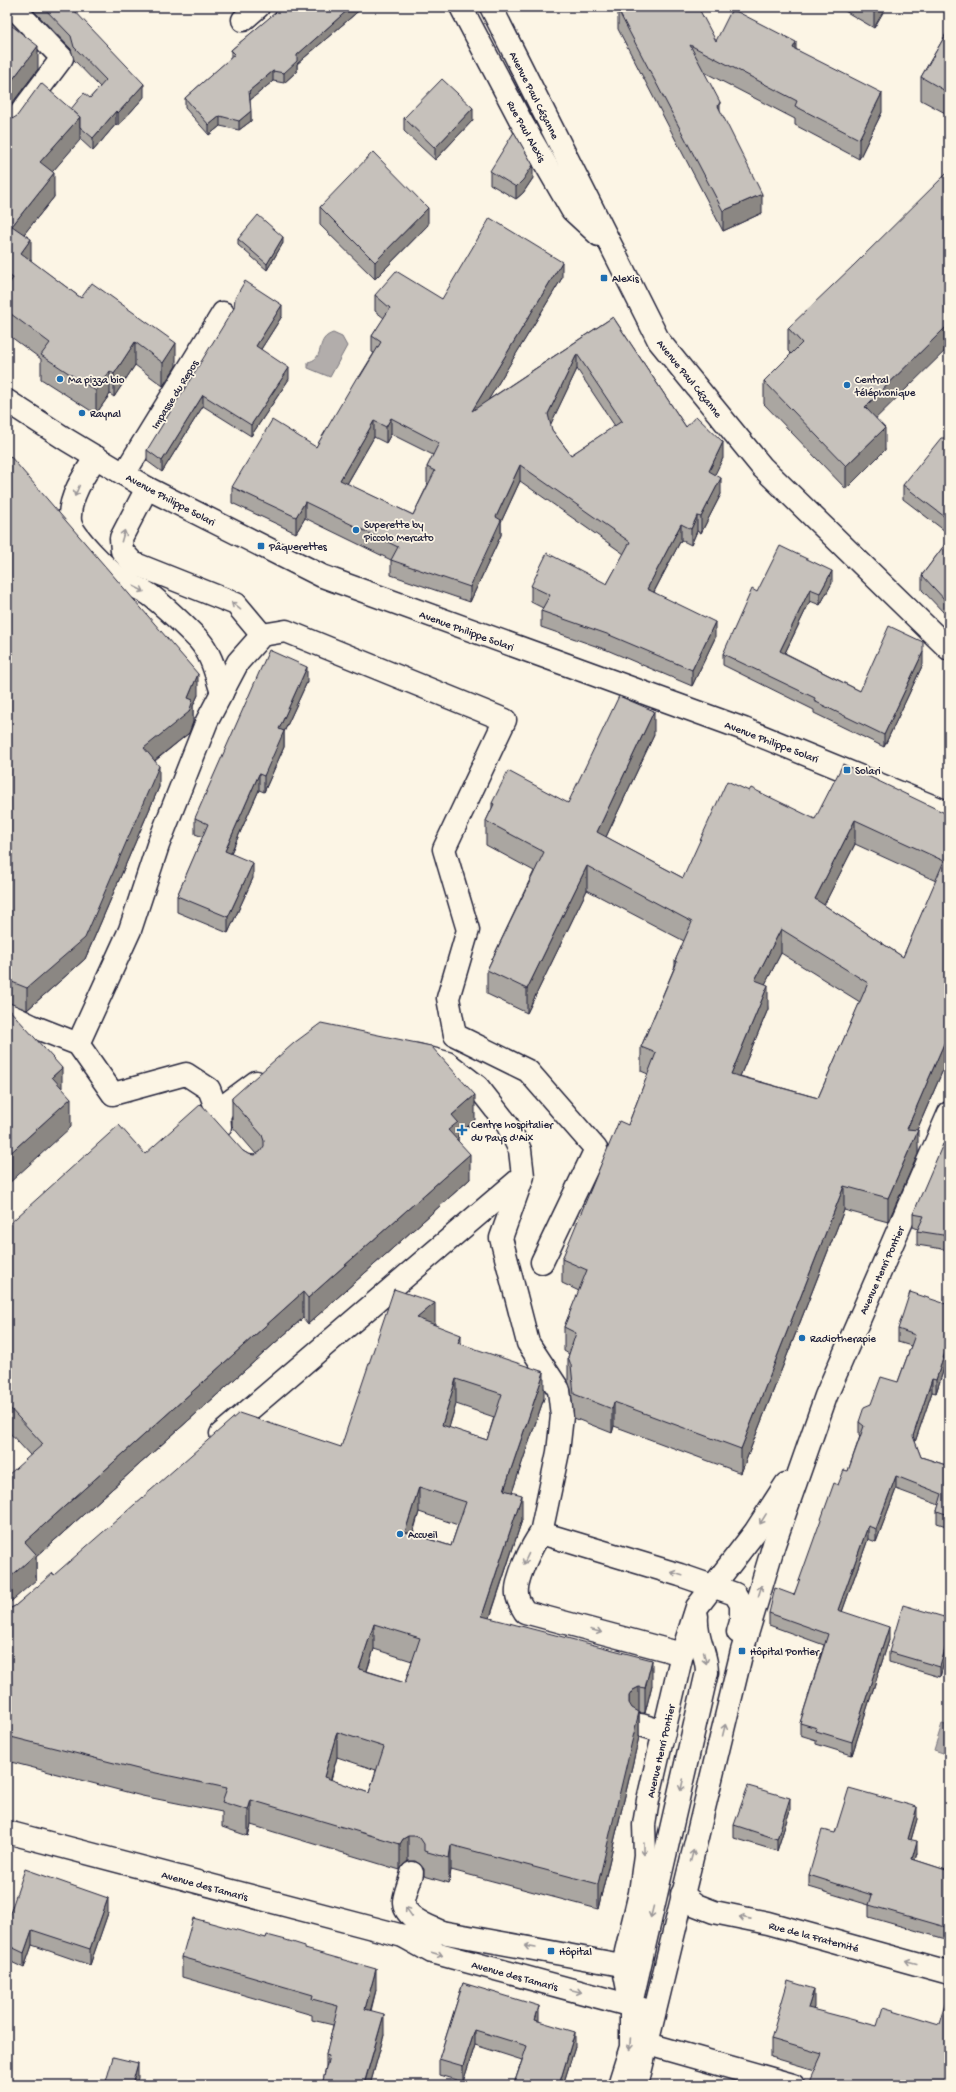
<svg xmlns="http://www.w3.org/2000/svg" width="956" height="2092" font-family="'Gochi Hand',sans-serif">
<rect width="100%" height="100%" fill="#fcf5e5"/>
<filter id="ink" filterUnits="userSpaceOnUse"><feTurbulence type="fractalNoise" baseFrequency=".025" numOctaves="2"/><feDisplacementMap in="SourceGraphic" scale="8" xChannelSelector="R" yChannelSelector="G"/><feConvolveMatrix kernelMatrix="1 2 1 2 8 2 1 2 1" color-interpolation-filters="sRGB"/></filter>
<g filter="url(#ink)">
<g fill="#b2adab" stroke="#78757e">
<path d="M333,333l9,4 5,9 -17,31 -22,-9v-6c14,-3 10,-14 16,-23 2,-3 6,-5 9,-6z"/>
<polygon points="942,1724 949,1726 949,1755 934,1750"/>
</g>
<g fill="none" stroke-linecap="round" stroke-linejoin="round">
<defs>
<g id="minor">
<polyline points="461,7 523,125 572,210 599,235"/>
<polyline points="491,7 659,341 762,467 949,649"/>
<polyline points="243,20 258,7"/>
<polyline points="7,131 62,58 13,7"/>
<path d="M96,457c-12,18 -28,42 -26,64 1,14 41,52 53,60 9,5 19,8 27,14 17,13 34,30 49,45 13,15 17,35 23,53"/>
<polyline points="124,474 223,313"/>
<polyline points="147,488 121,538 122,551 133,563 236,604 262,635"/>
<polyline points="7,1014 32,1026 78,1044 113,1094 186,1074 209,1089 219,1115 220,1127"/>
<polyline points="78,1044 130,930 158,845 207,721 238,662 262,635 286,631 505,720 444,849 468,930 448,998 455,1035 528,1071 596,1149 542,1262"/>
<polyline points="417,1055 447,1063 478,1087 507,1124 520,1150 523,1176 501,1238 528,1343 559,1390 562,1416 558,1452 541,1533"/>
<polyline points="219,1115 225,1105 256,1082"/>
<polyline points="221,1434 522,1177"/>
<path d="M682,1654l-157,-42c-3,-5 -8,-12 -8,-18 -2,-15 15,-49 24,-61l139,42 55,19 6,10v18l-3,10"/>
<polyline points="641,1725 664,1732"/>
<polyline points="7,1832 403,1936 432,1952 643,2009"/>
<path d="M412,1873c-2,9 -7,19 -8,28 -1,17 25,25 37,31"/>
<polyline points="682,1894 696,1905 714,1912 768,1923 949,1973"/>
<polyline points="403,1936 441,1932 638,1968"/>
<path d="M633,1995l74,-323c0,-19 -12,-36 -10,-56"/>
<polyline points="648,2044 793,2085"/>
<polyline points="619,2085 631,2047 631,2005 623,1964 640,1893 645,1855 644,1825 648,1800 682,1654 697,1607 755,1532 786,1484"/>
<polyline points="637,2085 742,1651 774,1544 826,1396 949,1113"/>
</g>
<polyline id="major" points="7,401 67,440 147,488 322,576 744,729 949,813"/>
</defs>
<use href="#minor" stroke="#22223b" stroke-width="25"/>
<use href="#major" stroke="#22223b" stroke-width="25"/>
<use href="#minor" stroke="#fcf5e5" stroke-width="22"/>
<use href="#major" stroke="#fcf5e5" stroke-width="22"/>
</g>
<g fill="#aaa6a1" stroke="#22223b" fill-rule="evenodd">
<polygon points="30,7 71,7 144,97 118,126 116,124 93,151 80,139 52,172 54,197 24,234 31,261 81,298 176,366 163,386 135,365 114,397 110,394 96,414 41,379 41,359 7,334 7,120 71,109 90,98 100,87 74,60 71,49"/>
<polygon points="275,7 363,7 297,64 297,71 284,83 273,81 250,100 251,121 239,130 220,126 209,135 185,108 185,98 231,58 231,50 278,11"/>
<polygon points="838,7 886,7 874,28"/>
<polygon points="618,10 716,41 796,49 882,112 859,159 795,125 795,119 704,72 762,213 723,231 618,29"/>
<polygon points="949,29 949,115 921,100 921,77"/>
<polygon points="404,118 473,120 435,160 404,131"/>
<polygon points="490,171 533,178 523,193 516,199 490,184"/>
<polygon points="320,207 428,225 375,279 320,225"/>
<polygon points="238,239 283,243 267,270 238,245"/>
<path d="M562,278l-74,122 125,-83 73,110 37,31 -9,17 7,19 -20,39 -4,-2 -6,14 -10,-5 -27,52 61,46 -23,48 -85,-36 -66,-23v-16l2,-3 -12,-6v-16l76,-2 17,-30 -104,-73 -19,41v13l-31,67 -79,-27v-15l-86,-42 -9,15 -64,-30v-16l84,-40 58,-94 -2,-1v-16l12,-18 -9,-7v-16l67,4zM577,369l38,57 -44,29 -19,-25 -2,-5zM391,434l42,21 -6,12v16l1,1 -15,31 -66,-31 27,-47 12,6z"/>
<polygon points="282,316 261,349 289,379 251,436 203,406 162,472 147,461 147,450"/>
<polygon points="788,328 876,418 885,450 846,489 764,404 764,381 791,354 788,351"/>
<polygon points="949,438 949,534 903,499 903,485"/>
<polygon points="7,458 198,695 193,706 193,722 189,733 155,761 159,787 85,959 27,1010 7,1002"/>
<polygon points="949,539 946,615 922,590 922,575"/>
<polygon points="832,583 820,605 810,601 785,653 860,691 923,664 884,747 814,713 814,710 723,665 723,654 757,592"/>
<polygon points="307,682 284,732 284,747 264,792 259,790 231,853 253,878 228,933 177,912 177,896 203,837 195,834 195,818"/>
<path d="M654,735l-48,102 77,41 132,-59 134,-4v241l-32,74 1,24 -30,68 -44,-12 -103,263 -127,-47 -2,7 -38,-15 -3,-29 -3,-8v-24l1,-3 -5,-3v-24l15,-36 -17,-8v-24l66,-134 20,-51 -7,-3v-24l34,-81v-5l9,-20 -97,-51 -60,123 -40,-19v-24l47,-99 -48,-26v-24l6,-13v-5h76zM855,844l81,37 -33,76 -79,-52zM781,953l79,49 -42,96 -78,-22 28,-67 -3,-25z"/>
<polygon points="232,1098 475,1120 458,1135 458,1141 470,1179 308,1324 303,1318 36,1557 36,1580 30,1455 7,1430 7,1226 145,1154 243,1151 248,1154 254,1155 256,1154 232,1126"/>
<polygon points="949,1144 949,1250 917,1245 917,1231 918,1229 913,1227 913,1214"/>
<polygon points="949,1305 949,1353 936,1393 932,1392 915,1442 921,1457 949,1466 949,1527 937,1523 937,1511 939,1505 896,1489 876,1542 868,1539 842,1612 889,1640 852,1755 816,1744 816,1740 800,1735 800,1723 824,1645 769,1625 769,1613 794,1595 838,1485 848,1471 860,1436 859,1435 859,1422 871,1404 898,1382 911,1346 898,1342 898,1329"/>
<path d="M435,1325l26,19 83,54 -32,94 10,28 -32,98 162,67 -7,28h-6v24l-41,172 -147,-39 -2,13 -25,-7v-7l-4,-5 -5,-3h-7l-5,4 -3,5 -149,-45 -3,11 -26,-9v-15l-80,-16 -135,-35v-152h2l6,-3 39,-31 287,-128zM456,1404l38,13 -7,23 -38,-12zM419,1512l39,13 -7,21 -38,-12zM374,1649l38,12 -7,22 -38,-12zM337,1757l39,13 -7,23 -38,-13z"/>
<polygon points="949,1602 949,1649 948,1648 940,1677 889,1662 889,1652 944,1617"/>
<polygon points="790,1810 777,1851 734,1838 734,1825"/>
<polygon points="917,1819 911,1840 917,1853 915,1860 949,1871 949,1940 869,1917 869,1905 809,1887 809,1875 835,1833"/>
<polygon points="108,1913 90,1965 32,1945 24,1968 7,1960 7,1922"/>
<polygon points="266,1938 305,1949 376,1990 371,2011 384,2035 370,2085 322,2085 326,2068 326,2055 333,2025 312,2020 312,2015 182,1977 182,1957"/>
<polygon points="463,1983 539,2021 575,2047 563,2085 515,2085 515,2081 522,2060 475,2045 463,2082 439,2075 439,2059"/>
<polygon points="814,2007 813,2009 949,2085 815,2070 771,2057 771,2039"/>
</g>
<g fill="#8b8783" stroke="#22223b">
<polygon points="351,7 363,7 297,64 297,71 284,83 284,73 297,55"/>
<polygon points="876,7 886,7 874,28 874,10"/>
<polygon points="796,42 796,62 793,48"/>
<polygon points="38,46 38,69 7,110 7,87"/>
<polygon points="273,71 273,81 249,101 249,91"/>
<polygon points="144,84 144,97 118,126 118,113"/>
<polygon points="882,93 882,112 859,159 859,139"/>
<polygon points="720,102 720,121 718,106"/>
<polygon points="473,108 473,120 435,160 435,148"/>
<polygon points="116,111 116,124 93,151 93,138"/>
<polygon points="251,111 251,121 239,130 239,121"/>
<polygon points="220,116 220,126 209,135 209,125"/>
<polygon points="80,117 80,140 40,186 40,162"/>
<polygon points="533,165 533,178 523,193 516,199 516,187"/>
<polygon points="54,173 54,197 12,249 12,226"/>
<polygon points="762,194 762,213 723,231 723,211"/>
<polygon points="428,208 428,225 375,279 375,262"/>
<polygon points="283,237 283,243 267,270 267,264"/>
<polygon points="31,239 31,263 21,253"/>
<polygon points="562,262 562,278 472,427 472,411"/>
<polygon points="282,305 282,316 256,357 256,346"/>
<polygon points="949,324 949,347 865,429 865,407"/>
<polygon points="135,342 135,365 114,397 114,374"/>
<polygon points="176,343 176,366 163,386 163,363"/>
<polygon points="577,354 577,369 548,430 548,414"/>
<polygon points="289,368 289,379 251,436 251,425"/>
<polygon points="110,371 110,394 96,414 96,391"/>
<polygon points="203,395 203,406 162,472 162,461"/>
<polygon points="391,418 391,434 386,443 386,427"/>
<polygon points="374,421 374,437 340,496 340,480"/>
<polygon points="885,428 885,450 846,489 846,466"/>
<polygon points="723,442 723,458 709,487 709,471"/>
<polygon points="520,465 520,481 501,522 501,535 470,602 470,587 496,517"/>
<polygon points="721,478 721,494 701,533 701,517"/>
<polygon points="305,502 305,518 296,533 296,517"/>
<polygon points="697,516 697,531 691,545 691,529"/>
<polygon points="681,524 681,540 647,605 647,589"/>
<polygon points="832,571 832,583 820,605 820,593"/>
<polygon points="810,589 810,601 780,663 780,651"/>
<polygon points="949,596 949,610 946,615 946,601"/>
<polygon points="715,622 715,638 692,686 692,670"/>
<polygon points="923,652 923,664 884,747 884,735"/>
<polygon points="307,667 307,682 284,732 284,747 264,792 264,776 279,729"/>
<polygon points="198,674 198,695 193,706 193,722 189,733 144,769 144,748 188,698"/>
<polygon points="654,711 654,735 597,856 597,832"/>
<polygon points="159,766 159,787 85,959 27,1010 27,988"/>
<polygon points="259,774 259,790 225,866 225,851"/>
<polygon points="855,820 855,844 815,923 815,899"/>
<polygon points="253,863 253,878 228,933 228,917"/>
<polygon points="587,866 587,890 527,1013 527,989"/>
<polygon points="781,929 781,953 755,1004 755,980"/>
<polygon points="768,985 768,1009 731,1098 731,1074"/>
<polygon points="949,1032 949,1056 907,1153 907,1129"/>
<polygon points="62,1068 62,1097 52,1077"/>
<polygon points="475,1095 475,1120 458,1135 458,1147 448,1130 452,1115"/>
<polygon points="71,1098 71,1127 7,1185 7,1156"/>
<polygon points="918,1130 918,1154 888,1222 888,1198"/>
<polygon points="470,1154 470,1179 308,1324 308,1298"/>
<polygon points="844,1186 844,1210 741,1473 741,1449"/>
<polygon points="303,1292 303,1318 36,1557 36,1580 7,1605 7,1580 25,1542"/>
<polygon points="435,1303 435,1328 417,1318"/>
<polygon points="461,1335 461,1360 458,1343"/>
<polygon points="949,1340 949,1353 936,1393 936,1380"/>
<polygon points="544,1372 544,1398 504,1516 504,1490"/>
<polygon points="456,1379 456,1404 442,1450 442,1425"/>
<polygon points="932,1379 932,1392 913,1448 913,1436"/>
<polygon points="614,1402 614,1426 612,1433 612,1409"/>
<polygon points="896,1476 896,1489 876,1542 876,1529"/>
<polygon points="419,1487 419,1512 405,1557 405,1532"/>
<polygon points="522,1495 522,1520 482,1641 482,1616"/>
<polygon points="868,1526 868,1539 838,1623 838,1610"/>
<polygon points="374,1624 374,1649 359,1694 359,1669"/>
<polygon points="889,1627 889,1640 852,1755 852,1742"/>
<polygon points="948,1638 948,1648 940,1677 940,1667"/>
<polygon points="652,1660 652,1685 645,1713 645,1688"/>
<polygon points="639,1687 639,1737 598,1909 598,1884 629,1722 629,1696 633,1690"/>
<polygon points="337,1732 337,1757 324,1803 324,1777"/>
<polygon points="790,1798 790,1810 777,1851 777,1839"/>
<polygon points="251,1800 251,1825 248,1836 248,1810"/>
<polygon points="917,1807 917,1819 908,1850 908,1839"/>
<polygon points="408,1836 408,1861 403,1865 400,1870 400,1844 403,1839"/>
<polygon points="917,1841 917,1853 912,1870 912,1859"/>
<polygon points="451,1845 451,1870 449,1883 449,1858"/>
<polygon points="108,1898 108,1913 90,1965 90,1949"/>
<polygon points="32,1930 32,1945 24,1968 24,1953"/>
<polygon points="376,1969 376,1990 365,2030 365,2009"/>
<polygon points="814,1989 814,2007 808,2026 808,2008"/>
<polygon points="539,2006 539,2022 535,2020"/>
<polygon points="384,2014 384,2035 370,2085 364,2085"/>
<polygon points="475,2030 475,2045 463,2082 463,2066"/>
<polygon points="575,2032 575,2047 563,2085 559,2085"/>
<polygon points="138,2063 138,2078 136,2085 132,2085"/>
</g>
<g fill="#c6c1bb" stroke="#22223b" fill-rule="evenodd">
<polygon points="43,7 71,7 144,84 118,113 116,111 93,138 80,127 80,117 71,109 84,93 90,98 106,80 74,47 71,36"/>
<polygon points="282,7 351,7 297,55 297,61 284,73 273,71 249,91 251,111 239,121 220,116 209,125 185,98 235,54 231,50"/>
<polygon points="624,7 698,7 716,41 732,9 796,42 793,48 882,93 859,139 795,106 797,101 690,45 720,102 718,106 762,194 723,211 618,10"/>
<polygon points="869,7 876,7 874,10"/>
<polygon points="7,22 38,46 7,87"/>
<polygon points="949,29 949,93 921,77"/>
<polygon points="442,79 473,108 435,148 404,118"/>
<polygon points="41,83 80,117 40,162 54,173 12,226 31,239 21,253 81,298 92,283 176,343 163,363 135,342 114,374 110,371 96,391 41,355 50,343 7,311 7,287 13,278 7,274 7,120 12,119 17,116"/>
<polygon points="514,132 533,165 523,180 516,187 490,171"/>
<polygon points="373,152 428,208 375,262 320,207"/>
<polygon points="949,171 949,324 865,407 885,428 846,466 764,381 802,343 788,328 854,265"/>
<polygon points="258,215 283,237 267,264 238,239"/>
<path d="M490,218l72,44 -90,149 141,-94 73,110 10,-11 27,26 -14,29 12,7 -20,39 -4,-1 -6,13 -10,-5 -34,65 68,33 -23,48 -85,-36 -66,-23 9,-16 -19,-9 16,-33 60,31 23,-42 -110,-77 -24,52 5,3 -31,67 -79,-27 7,-13 -93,-45 -9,15 -64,-30 40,-67 44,27 41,-70h3l21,-35 -9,-6 18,-28 -15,-13 21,-24 46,28zM577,354l45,67 -51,34 -19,-25 -4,-16zM391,418l48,25 -12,24 8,4 -22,44 -73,-35 34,-59 12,6z"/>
<polygon points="245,281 282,305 256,346 289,368 251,425 203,395 162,461 147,450 234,308 235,298"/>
<polygon points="941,438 949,438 949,520 903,485"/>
<polygon points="10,456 198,674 188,698 193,700 189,712 144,748 159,766 85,938 27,988 7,980 7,458"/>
<polygon points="949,539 949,596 946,601 922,575"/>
<polygon points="780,546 832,571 820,593 810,589 780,651 860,691 889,626 923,642 923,652 884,735 814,701 815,698 723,654 752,589 757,592"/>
<polygon points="269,650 307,667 279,729 284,731 264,776 259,774 225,851 253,863 228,917 177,896 208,824 195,818"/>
<path d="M619,696l35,15 -57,121 86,46 44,-97 22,10 2,-3 64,31 28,-55 106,51v217l-42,97 11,1 -30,68 -44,-12 -103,263 -127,-47 -2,7 -38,-15 -3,-29 -3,-8 8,-24 -12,-6 23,-57 -25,-11 57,-138 9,4 28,-72 -15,-6 36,-85 -2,-1 17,-39 -105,-56 -60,123 -40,-19 57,-118 -58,-31 8,-17 -2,-1 16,-32 60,32zM855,820l89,41 -41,96 -88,-58zM781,929l87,54 -50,115 -87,-24 37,-89 -13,-5z"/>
<polygon points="7,1007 62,1068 52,1077 71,1098 7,1156"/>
<polygon points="321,1023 431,1046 475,1095 452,1115 458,1122 448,1130 470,1154 308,1298 303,1292 25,1542 36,1554 7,1580 7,1476 43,1444 7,1405 7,1226 119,1125 145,1154 201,1104 243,1151 248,1154 254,1155 260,1152 264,1146 264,1141 262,1135 232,1101 232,1098 294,1043"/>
<polygon points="943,1144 949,1144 949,1236 917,1231 924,1216 913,1214"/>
<path d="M394,1289l41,14 -18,15 44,17 -3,8 86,29 -40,118 18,5 -40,121 170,44 -7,28 -6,-1 -6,3 -4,6v7l3,5 7,4 -41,172 -147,-39 -2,13 -25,-7v-7l-4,-6 -5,-2h-7l-5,3 -3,5 -149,-44 -3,10 -26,-8 5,-14 -85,-18 -135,-34v-127h2l6,-3 38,-33 1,2 185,-162 102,34zM456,1379l46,15 -15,46 -45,-15zM419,1487l47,15 -15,44 -46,-14zM374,1624l46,14 -15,45 -46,-14zM337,1732l47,15 -15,46 -45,-16z"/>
<polygon points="910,1292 949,1305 949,1340 936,1380 932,1379 913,1436 921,1457 949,1466 949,1515 937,1511 942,1494 896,1476 876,1529 868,1526 838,1610 889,1627 852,1742 816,1731 817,1728 800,1723 828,1634 769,1613 775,1588 794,1595 834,1483 838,1485 844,1470 848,1471 864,1426 859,1422 864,1407 871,1404 881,1377 898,1382 915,1335 898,1329"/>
<polygon points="949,1602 949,1639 948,1638 940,1667 889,1652 903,1605 944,1617"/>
<polygon points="748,1786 790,1798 777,1839 734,1825"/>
<polygon points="849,1788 917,1807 908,1839 917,1841 912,1859 949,1871 949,1928 869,1905 872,1895 809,1875 822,1830 835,1833"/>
<polygon points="25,1869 108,1898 90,1949 32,1930 24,1953 7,1945 7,1922"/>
<polygon points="193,1918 266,1938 267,1935 286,1940 305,1946 305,1949 376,1969 365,2009 384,2014 364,2084 367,2085 322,2085 329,2056 326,2055 338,2006 312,1999 313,1995 182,1957"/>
<polygon points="788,1981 814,1989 808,2008 877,2026 883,2007 939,2024 949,1991 949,2085 808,2085 822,2054 771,2039"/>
<polygon points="463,1983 539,2006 535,2020 575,2032 559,2085 530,2085 515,2081 527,2046 475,2030 463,2066 439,2059"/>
<polygon points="113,2057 138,2063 132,2085 105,2085"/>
</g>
<defs><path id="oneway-shaft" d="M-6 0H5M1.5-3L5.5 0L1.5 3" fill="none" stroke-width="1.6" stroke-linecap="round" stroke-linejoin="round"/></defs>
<g stroke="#9a9698">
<use href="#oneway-shaft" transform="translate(77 491) rotate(113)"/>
<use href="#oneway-shaft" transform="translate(123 536) rotate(-74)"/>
<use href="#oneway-shaft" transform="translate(139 589) rotate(27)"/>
<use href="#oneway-shaft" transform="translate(236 606) rotate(-141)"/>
<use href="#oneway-shaft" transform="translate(763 1519) rotate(122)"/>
<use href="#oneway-shaft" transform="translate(526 1559) rotate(115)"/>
<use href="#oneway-shaft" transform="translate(677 1574) rotate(-163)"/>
<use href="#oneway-shaft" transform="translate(760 1591) rotate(-73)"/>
<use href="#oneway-shaft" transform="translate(596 1631) rotate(15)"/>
<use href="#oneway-shaft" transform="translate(705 1658) rotate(76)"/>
<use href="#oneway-shaft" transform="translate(724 1730) rotate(-76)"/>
<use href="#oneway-shaft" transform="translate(682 1785) rotate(103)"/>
<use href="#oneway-shaft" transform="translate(644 1849) rotate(90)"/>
<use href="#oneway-shaft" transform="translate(692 1856) rotate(-75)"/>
<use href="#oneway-shaft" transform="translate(409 1912) rotate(-125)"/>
<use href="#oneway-shaft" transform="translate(652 1912) rotate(104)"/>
<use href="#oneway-shaft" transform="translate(745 1918) rotate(-169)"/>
<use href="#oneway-shaft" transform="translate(530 1947) rotate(-170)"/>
<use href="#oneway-shaft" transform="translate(437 1954) rotate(16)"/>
<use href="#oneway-shaft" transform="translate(911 1962) rotate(-165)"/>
<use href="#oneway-shaft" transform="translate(576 1991) rotate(14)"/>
<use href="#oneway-shaft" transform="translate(630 2044) rotate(94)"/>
</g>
</g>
<g fill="#1f6fb2" stroke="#fcf5e5" stroke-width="1.5">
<rect x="600" y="274" width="8" height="8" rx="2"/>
<circle cx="60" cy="379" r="4"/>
<circle cx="847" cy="385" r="4"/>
<circle cx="82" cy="413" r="4"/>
<circle cx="356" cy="530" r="4"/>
<rect x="257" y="542" width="8" height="8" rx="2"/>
<rect x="843" y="766" width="8" height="8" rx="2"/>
<path d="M460 1124h4v4h4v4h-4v4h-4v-4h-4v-4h4z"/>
<circle cx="802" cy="1338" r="4"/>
<circle cx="400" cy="1534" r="4"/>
<rect x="738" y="1647" width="8" height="8" rx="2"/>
<rect x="547" y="1947" width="8" height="8" rx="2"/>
</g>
<g text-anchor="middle" stroke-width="3.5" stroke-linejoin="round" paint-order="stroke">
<g font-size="11" fill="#22223b" stroke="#fcf5e5">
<text transform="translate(535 95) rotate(63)" y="4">Avenue Paul Cézanne</text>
<text transform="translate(527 131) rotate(61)" y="4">Rue Paul Alexis</text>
<text transform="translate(690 378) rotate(51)" y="4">Avenue Paul Cézanne</text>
<text transform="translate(174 394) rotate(-58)" y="4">Impasse du Repos</text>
<text transform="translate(171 499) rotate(28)" y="4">Avenue Philippe Solari</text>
<text transform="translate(467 630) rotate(20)" y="4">Avenue Philippe Solari</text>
<text transform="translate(772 741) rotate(21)" y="4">Avenue Philippe Solari</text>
<text transform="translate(881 1270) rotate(-66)" y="4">Avenue Henri Pontier</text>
<text transform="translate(660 1751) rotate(-77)" y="4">Avenue Henri Pontier</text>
<text transform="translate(205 1885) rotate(15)" y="4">Avenue des Tamaris</text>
<text transform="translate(814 1936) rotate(15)" y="4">Rue de la Fraternité</text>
<text transform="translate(515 1975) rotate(15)" y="4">Avenue des Tamaris</text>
</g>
<g font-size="11" fill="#22223b" stroke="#fcf5e5" text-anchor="start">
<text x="612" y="282">Alexis</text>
<text x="68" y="383">Ma pizza bio</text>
<text x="855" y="383">Central<tspan x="855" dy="13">téléphonique</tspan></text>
<text x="90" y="417">Raynal</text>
<text x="364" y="528">Superette by<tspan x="364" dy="13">Piccolo Mercato</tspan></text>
<text x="269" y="550">Pâquerettes</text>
<text x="855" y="774">Solari</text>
<text x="471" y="1128">Centre hospitalier<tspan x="471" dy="13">du Pays d'Aix</tspan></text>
<text x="810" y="1342">Radiotherapie</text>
<text x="408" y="1538">Accueil</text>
<text x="750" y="1655">Hôpital Pontier</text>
<text x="559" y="1955">Hôpital</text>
</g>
</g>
<rect width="956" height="2092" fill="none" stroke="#fcf5e5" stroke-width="24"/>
<rect x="12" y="12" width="932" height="2068" fill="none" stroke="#22223b" stroke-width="1.5" filter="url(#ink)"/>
</svg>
